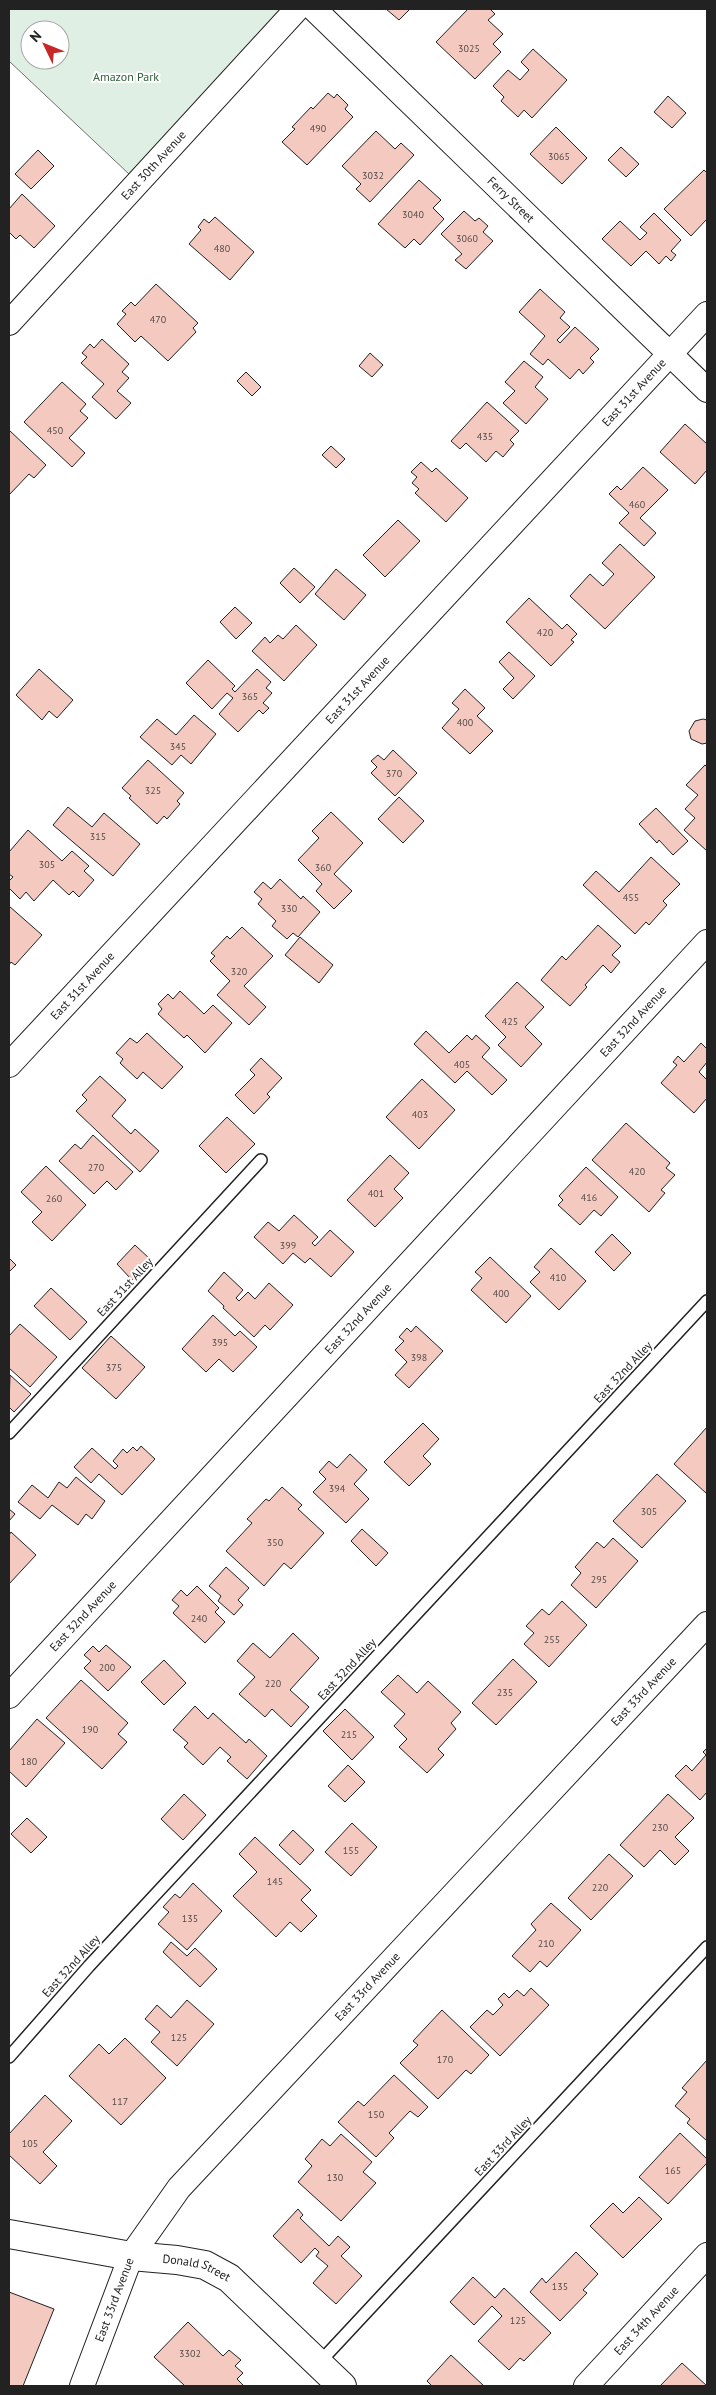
<svg xmlns="http://www.w3.org/2000/svg" width="716" height="2395" font-family="'PT Sans',sans-serif">
<rect width="100%" height="100%" fill="#fff"/>
<path fill="#e0efe3" stroke="#6f6f6f" fill-rule="evenodd" d="M9,9h274l-154,165 -120,-113zM30,30h30v30h-30z"/>
<g fill="#f3c9c0" stroke="#222">
<polygon points="386,9 410,9 399,20"/>
<polygon points="468,9 490,9 495,14 488,20 503,34 493,44 501,52 475,79 436,42"/>
<polygon points="533,49 567,80 532,118 524,110 518,117 501,101 504,97 493,86 508,70 520,80 529,70 521,62"/>
<polygon points="328,93 334,98 337,94 348,105 345,109 353,117 307,165 282,142 295,129 292,127 311,107 313,109"/>
<polygon points="668,96 686,113 672,128 654,112"/>
<polygon points="556,127 587,158 562,184 530,154"/>
<polygon points="376,131 395,149 401,143 414,155 370,202 356,189 361,184 342,166"/>
<polygon points="621,147 639,164 626,177 608,160"/>
<polygon points="38,150 54,166 31,189 15,174"/>
<polygon points="704,170 707,173 707,219 691,236 664,209"/>
<polygon points="419,180 441,200 433,208 444,219 420,245 414,239 405,248 378,224"/>
<polygon points="22,194 55,226 34,248 20,235 16,239 9,232 9,209"/>
<polygon points="464,211 475,221 479,218 488,226 483,232 493,241 466,269 455,260 462,254 441,234"/>
<polygon points="654,213 681,240 671,251 676,255 671,261 666,256 659,264 646,251 631,266 602,239 620,221 640,240 647,233 640,227"/>
<polygon points="215,217 254,252 230,280 189,244 201,230 198,227 204,219 209,223"/>
<polygon points="156,284 198,323 193,328 196,332 168,361 141,336 135,342 117,324 126,314 122,311 131,302 135,306"/>
<polygon points="540,289 565,312 560,318 570,327 557,340 560,343 575,327 599,349 590,358 594,362 583,374 579,369 570,379 548,359 543,365 530,354 545,336 519,312"/>
<polygon points="102,339 129,364 122,372 129,378 117,391 131,403 116,419 92,397 104,384 81,363 87,357 82,353 90,344 94,348"/>
<polygon points="370,353 383,365 372,377 359,366"/>
<polygon points="524,361 543,377 535,387 548,399 526,424 503,403 515,391 505,382"/>
<polygon points="246,372 261,387 252,396 237,381"/>
<polygon points="62,382 86,404 80,411 88,418 69,438 85,453 72,467 24,422"/>
<polygon points="487,402 519,431 510,440 514,444 503,457 496,451 486,462 466,443 460,449 451,441"/>
<polygon points="685,424 707,444 707,470 695,484 660,452"/>
<polygon points="9,430 46,465 34,478 29,474 9,495"/>
<polygon points="331,446 345,459 336,468 322,455"/>
<polygon points="421,462 432,472 436,468 468,498 446,522 415,493 419,489 412,483 417,477 411,472"/>
<polygon points="643,467 668,490 640,518 656,533 644,546 619,523 629,513 609,494 617,486 621,490"/>
<polygon points="398,520 420,541 385,577 363,555"/>
<polygon points="620,544 655,577 605,629 570,596 590,574 603,586 614,574 602,563"/>
<polygon points="294,568 315,587 300,603 280,583"/>
<polygon points="336,569 366,595 344,620 315,594"/>
<polygon points="529,598 562,629 567,624 577,634 571,640 574,642 551,666 506,622"/>
<polygon points="235,607 252,623 236,639 220,622"/>
<polygon points="296,625 317,645 284,681 252,651 265,637 270,643 278,635 283,639"/>
<polygon points="509,652 535,676 513,699 503,689 514,678 499,662"/>
<polygon points="208,660 235,686 232,689 235,692 257,669 271,682 266,688 272,693 263,703 269,708 263,714 259,710 238,732 219,714 233,698 227,693 212,709 186,683"/>
<polygon points="39,669 73,700 57,718 49,711 42,720 16,695"/>
<polygon points="465,689 485,708 477,716 493,731 470,754 442,728 459,709 452,703"/>
<polygon points="194,715 216,734 191,764 181,755 172,765 140,737 157,719 176,735"/>
<polygon points="703,719 707,720 707,743 702,744 691,739 689,731 695,721"/>
<polygon points="393,750 417,773 395,796 371,773 377,767 371,761 378,755 384,760"/>
<polygon points="148,760 184,793 177,801 180,804 167,819 164,816 157,824 129,798 131,796 122,788"/>
<polygon points="705,765 707,767 707,851 684,830 695,818 685,809 698,795 686,785"/>
<polygon points="399,797 424,821 403,843 378,819"/>
<polygon points="68,807 92,827 104,813 140,844 113,876 53,825"/>
<polygon points="656,808 688,841 673,855 659,840 657,843 639,824"/>
<polygon points="331,812 363,843 334,874 352,891 334,909 316,891 322,884 298,860 319,838 312,831"/>
<polygon points="28,830 62,861 72,851 89,866 84,871 94,880 79,897 73,891 69,895 53,880 34,901 26,892 20,899 9,888 9,881 13,877 9,874 9,852"/>
<polygon points="651,857 680,884 663,901 667,905 649,925 646,922 635,934 583,885 596,871 619,892"/>
<polygon points="280,879 301,899 303,896 320,912 298,937 293,933 287,939 272,926 276,921 258,904 262,899 254,892 263,882 271,889"/>
<polygon points="9,906 42,935 15,965 11,962 9,965"/>
<polygon points="598,925 621,946 612,955 620,962 611,973 603,965 585,985 587,987 570,1006 541,980 562,956 566,960"/>
<polygon points="242,927 273,956 244,986 266,1007 249,1025 217,995 230,981 210,961 215,956 211,953 227,936 230,939"/>
<polygon points="300,937 333,965 319,983 285,955"/>
<polygon points="517,982 544,1007 525,1027 542,1044 521,1067 498,1045 506,1037 485,1016"/>
<polygon points="180,991 204,1014 213,1005 232,1023 205,1053 187,1035 184,1038 158,1014 162,1009 158,1004 168,994 173,999"/>
<polygon points="426,1031 449,1053 467,1035 472,1040 476,1035 490,1048 482,1057 507,1080 492,1095 467,1071 455,1083 414,1044"/>
<polygon points="147,1033 183,1067 162,1089 143,1072 137,1079 120,1063 123,1059 116,1053 130,1038 137,1043"/>
<polygon points="701,1043 707,1049 707,1062 699,1072 707,1080 707,1098 694,1113 661,1083 677,1065 673,1062 678,1056 684,1062"/>
<polygon points="261,1058 282,1078 267,1094 270,1097 254,1114 235,1095 255,1075 250,1070"/>
<polygon points="100,1076 126,1100 112,1116 131,1134 135,1129 159,1151 140,1172 76,1111 87,1100 82,1095"/>
<polygon points="422,1079 455,1110 419,1149 386,1117"/>
<polygon points="227,1117 255,1144 226,1173 199,1146"/>
<polygon points="626,1123 670,1163 666,1168 675,1175 661,1190 665,1193 649,1212 592,1160"/>
<polygon points="93,1135 133,1172 116,1190 107,1181 94,1194 59,1161 75,1144 81,1149"/>
<polygon points="390,1155 409,1173 394,1189 403,1198 375,1227 347,1200"/>
<polygon points="46,1166 86,1205 52,1241 32,1222 42,1212 21,1192"/>
<polygon points="586,1167 618,1197 601,1216 594,1210 580,1225 558,1205 563,1200 559,1196"/>
<polygon points="294,1215 318,1237 312,1243 315,1246 330,1230 354,1252 331,1277 310,1258 305,1263 293,1253 283,1264 254,1237 268,1222 279,1231"/>
<polygon points="612,1234 631,1253 614,1271 595,1252"/>
<polygon points="135,1245 151,1260 132,1280 117,1264"/>
<polygon points="551,1248 586,1281 559,1310 530,1282 540,1272 534,1267"/>
<polygon points="490,1257 531,1296 506,1323 471,1290 482,1278 475,1272"/>
<polygon points="9,1258 16,1265 9,1272"/>
<polygon points="224,1272 243,1290 236,1298 239,1301 248,1292 255,1299 269,1283 293,1305 270,1330 265,1325 254,1337 223,1308 224,1306 208,1291"/>
<polygon points="51,1288 87,1322 70,1340 34,1306"/>
<polygon points="213,1315 235,1336 240,1331 257,1347 233,1372 219,1359 206,1372 182,1349"/>
<polygon points="20,1324 57,1357 30,1387 9,1368 9,1336"/>
<polygon points="416,1326 443,1351 409,1388 395,1375 407,1362 395,1350 404,1341 399,1337 407,1328 411,1332"/>
<polygon points="111,1336 145,1367 116,1399 82,1368"/>
<polygon points="10,1375 31,1394 14,1412 9,1407"/>
<polygon points="423,1423 439,1439 423,1456 431,1464 409,1486 384,1462"/>
<polygon points="707,1427 707,1492 706,1493 674,1464"/>
<polygon points="141,1446 155,1459 122,1495 99,1474 91,1483 74,1467 92,1448 115,1469 118,1466 113,1461 123,1449 127,1453 133,1447 137,1451"/>
<polygon points="350,1454 367,1470 354,1484 369,1499 346,1523 313,1492 326,1479 319,1472 329,1461 337,1468"/>
<polygon points="657,1474 686,1501 642,1548 613,1521"/>
<polygon points="76,1477 105,1501 92,1519 86,1514 78,1525 52,1505 40,1519 18,1502 32,1485 48,1498 59,1482 67,1488"/>
<polygon points="282,1487 302,1505 298,1509 324,1533 291,1569 284,1563 264,1586 226,1551 252,1523 247,1519 266,1499 269,1501"/>
<polygon points="9,1509 15,1514 9,1521"/>
<polygon points="362,1529 388,1553 376,1566 351,1541"/>
<polygon points="11,1532 36,1555 9,1584 9,1535"/>
<polygon points="613,1538 638,1561 596,1608 571,1585 581,1573 575,1567 597,1542 604,1548"/>
<polygon points="226,1567 249,1588 238,1600 243,1605 234,1615 218,1601 221,1596 209,1586"/>
<polygon points="197,1586 219,1608 215,1612 225,1622 205,1643 173,1613 179,1606 172,1600 181,1590 187,1596"/>
<polygon points="562,1601 587,1625 549,1667 524,1644 534,1633 526,1626 542,1609 549,1615"/>
<polygon points="293,1633 319,1658 290,1690 309,1707 291,1727 272,1709 265,1717 239,1694 255,1677 237,1661 253,1643 270,1658"/>
<polygon points="106,1645 131,1667 108,1691 84,1668 91,1661 84,1655 93,1646 99,1652"/>
<polygon points="513,1659 537,1682 496,1725 472,1703"/>
<polygon points="164,1660 186,1683 164,1705 141,1682"/>
<polygon points="398,1675 417,1693 428,1681 461,1712 451,1723 456,1729 438,1749 444,1755 427,1773 399,1747 407,1739 394,1726 405,1714 381,1692"/>
<polygon points="81,1680 128,1723 118,1734 127,1742 102,1769 46,1718"/>
<polygon points="195,1706 208,1719 213,1713 246,1743 249,1739 267,1756 247,1779 227,1761 231,1757 220,1747 203,1765 184,1747 188,1743 173,1730"/>
<polygon points="345,1709 374,1737 352,1760 323,1731"/>
<polygon points="37,1719 65,1743 26,1787 9,1771 9,1751"/>
<polygon points="707,1748 707,1792 700,1800 675,1776 686,1765 692,1771 706,1755 703,1752"/>
<polygon points="348,1765 365,1782 345,1802 328,1786"/>
<polygon points="184,1794 206,1815 183,1840 161,1819"/>
<polygon points="668,1794 694,1818 675,1837 689,1851 675,1865 660,1850 644,1867 620,1845"/>
<polygon points="27,1818 47,1837 31,1853 11,1834"/>
<polygon points="352,1823 377,1847 351,1876 325,1852"/>
<polygon points="293,1830 314,1850 300,1865 279,1845"/>
<polygon points="255,1837 311,1890 301,1900 317,1916 301,1932 290,1922 276,1937 233,1896 257,1872 239,1854"/>
<polygon points="609,1854 633,1876 591,1920 568,1898"/>
<polygon points="193,1883 222,1911 187,1950 158,1924 169,1912 163,1907 175,1894 180,1898"/>
<polygon points="551,1903 581,1930 547,1967 540,1961 530,1972 512,1956 536,1930 531,1924"/>
<polygon points="171,1942 187,1956 195,1948 217,1969 200,1987 163,1952"/>
<polygon points="531,1988 549,2005 500,2056 470,2027 487,2010 493,2015 503,2005 498,1999 504,1993 509,1998 517,1990 524,1996"/>
<polygon points="187,2000 214,2024 177,2066 151,2042 160,2032 145,2019 157,2005 171,2018"/>
<polygon points="442,2010 489,2055 471,2074 466,2070 438,2099 400,2063 418,2045 413,2041"/>
<polygon points="125,2038 166,2078 121,2125 69,2076 99,2044 109,2054"/>
<polygon points="707,2060 707,2141 687,2123 690,2119 675,2106 687,2092 682,2088"/>
<polygon points="394,2075 428,2107 418,2117 410,2111 389,2133 394,2138 376,2157 338,2122 358,2101 364,2106"/>
<polygon points="45,2095 72,2121 43,2152 57,2166 40,2184 9,2155 9,2134"/>
<polygon points="680,2133 707,2159 707,2163 668,2204 639,2177"/>
<polygon points="341,2134 372,2162 363,2172 376,2183 341,2221 298,2182 312,2166 305,2159 322,2139 330,2146"/>
<polygon points="639,2197 662,2219 623,2258 590,2226 613,2203 623,2213"/>
<polygon points="298,2209 303,2215 300,2218 329,2246 338,2236 350,2247 341,2256 362,2276 336,2304 313,2283 328,2266 316,2256 319,2252 315,2248 301,2263 273,2236"/>
<polygon points="576,2252 598,2274 583,2290 587,2293 560,2321 530,2292 542,2278 546,2283"/>
<polygon points="473,2277 495,2298 504,2288 551,2333 524,2361 520,2358 509,2370 478,2341 502,2316 492,2306 474,2325 450,2302"/>
<polygon points="9,2292 54,2309 23,2386 9,2386"/>
<polygon points="188,2322 223,2356 229,2350 241,2360 235,2366 243,2373 237,2379 244,2386 185,2386 154,2357"/>
<polygon points="451,2355 484,2386 432,2386 427,2381"/>
<polygon points="682,2363 707,2386 660,2386"/>
</g>
<g fill="none" stroke-linecap="round" stroke-linejoin="round">
<defs>
<g id="lane">
<polyline points="9,1433 261,1160"/>
<polyline points="9,2057 89,1966 707,1301"/>
<polyline points="318,2364 707,1947"/>
</g>
<g id="street">
<path id="s1" d="M314,9l393,381"/>
<path id="s2" d="M9,323l288,-314"/>
<path id="s3" d="M9,1065l698,-751"/>
<path id="s4" d="M9,1696l698,-754"/>
<path id="s5" d="M82,2386l49,-130 48,-68 528,-564"/>
<path id="s6" d="M586,2386l121,-131"/>
</g>
<g id="secondary">
<path id="s7" d="M9,2234l122,22 46,4 28,5 24,13 113,108"/>
</g>
</defs>
<use href="#lane" stroke="#222" stroke-width="14"/>
<use href="#street" stroke="#222" stroke-width="26"/>
<use href="#secondary" stroke="#222" stroke-width="30"/>
<use href="#lane" stroke="#fff" stroke-width="11"/>
<use href="#street" stroke="#fff" stroke-width="24"/>
<use href="#secondary" stroke="#fff" stroke-width="28"/>
</g>
<g text-anchor="middle" stroke-width="4" stroke-linejoin="round" paint-order="stroke">
<g font-size="10" fill="#564c4a">
<text x="469" y="52">3025</text>
<text x="318" y="132">490</text>
<text x="559" y="160">3065</text>
<text x="373" y="179">3032</text>
<text x="413" y="218">3040</text>
<text x="467" y="242">3060</text>
<text x="222" y="252">480</text>
<text x="158" y="323">470</text>
<text x="55" y="434">450</text>
<text x="485" y="440">435</text>
<text x="637" y="508">460</text>
<text x="545" y="636">420</text>
<text x="250" y="700">365</text>
<text x="465" y="726">400</text>
<text x="178" y="750">345</text>
<text x="394" y="777">370</text>
<text x="153" y="794">325</text>
<text x="98" y="840">315</text>
<text x="47" y="868">305</text>
<text x="323" y="871">360</text>
<text x="631" y="901">455</text>
<text x="289" y="912">330</text>
<text x="239" y="975">320</text>
<text x="510" y="1025">425</text>
<text x="462" y="1068">405</text>
<text x="420" y="1118">403</text>
<text x="96" y="1171">270</text>
<text x="637" y="1175">420</text>
<text x="376" y="1197">401</text>
<text x="589" y="1201">416</text>
<text x="54" y="1202">260</text>
<text x="288" y="1249">399</text>
<text x="558" y="1281">410</text>
<text x="501" y="1297">400</text>
<text x="220" y="1346">395</text>
<text x="419" y="1361">398</text>
<text x="114" y="1371">375</text>
<text x="337" y="1492">394</text>
<text x="649" y="1515">305</text>
<text x="275" y="1546">350</text>
<text x="599" y="1583">295</text>
<text x="199" y="1622">240</text>
<text x="552" y="1643">255</text>
<text x="107" y="1671">200</text>
<text x="273" y="1687">220</text>
<text x="505" y="1696">235</text>
<text x="90" y="1733">190</text>
<text x="349" y="1738">215</text>
<text x="29" y="1765">180</text>
<text x="660" y="1831">230</text>
<text x="351" y="1854">155</text>
<text x="275" y="1885">145</text>
<text x="600" y="1891">220</text>
<text x="190" y="1922">135</text>
<text x="546" y="1947">210</text>
<text x="179" y="2041">125</text>
<text x="445" y="2063">170</text>
<text x="120" y="2105">117</text>
<text x="376" y="2118">150</text>
<text x="30" y="2147">105</text>
<text x="673" y="2174">165</text>
<text x="335" y="2181">130</text>
<text x="560" y="2290">135</text>
<text x="518" y="2324">125</text>
<text x="190" y="2357">3302</text>
</g>
<g font-size="12" fill="#2f5e38" stroke="#fff">
<text x="126" y="81">Amazon Park</text>
</g>
<g font-size="12" fill="#222" stroke="#fff">
<text dy="4" stroke="none"><textPath href="#s2" startOffset="214">East 30th Avenue</textPath></text>
<text dy="4" stroke="none"><textPath href="#s1" startOffset="274">Ferry Street</textPath></text>
<text dy="4" stroke="none"><textPath href="#s3" startOffset="918">East 31st Avenue</textPath></text>
<text dy="4" stroke="none"><textPath href="#s3" startOffset="512">East 31st Avenue</textPath></text>
<text dy="4" stroke="none"><textPath href="#s3" startOffset="108">East 31st Avenue</textPath></text>
<text dy="4" stroke="none"><textPath href="#s4" startOffset="919">East 32nd Avenue</textPath></text>
<text transform="translate(125 1287) rotate(-47)" y="4">East 31st Alley</text>
<text dy="4" stroke="none"><textPath href="#s4" startOffset="514">East 32nd Avenue</textPath></text>
<text transform="translate(623 1372) rotate(-47)" y="4">East 32nd Alley</text>
<text dy="4" stroke="none"><textPath href="#s4" startOffset="109">East 32nd Avenue</textPath></text>
<text transform="translate(347 1669) rotate(-47)" y="4">East 32nd Alley</text>
<text dy="4" stroke="none"><textPath href="#s5" startOffset="902">East 33rd Avenue</textPath></text>
<text transform="translate(71 1966) rotate(-48)" y="4">East 32nd Alley</text>
<text dy="4" stroke="none"><textPath href="#s5" startOffset="498">East 33rd Avenue</textPath></text>
<text transform="translate(503 2146) rotate(-47)" y="4">East 33rd Alley</text>
<text dy="4" stroke="none"><textPath href="#s7" startOffset="191">Donald Street</textPath></text>
<text dy="4" stroke="none"><textPath href="#s5" startOffset="92">East 33rd Avenue</textPath></text>
<text dy="4" stroke="none"><textPath href="#s6" startOffset="89">East 34th Avenue</textPath></text>
</g>
</g>
<rect width="716" height="2395" fill="none" stroke="#222222" stroke-width="20"/>
<g transform="translate(45 45) rotate(313)"><circle r="24" fill="#ffffff" stroke="#a7a7a7"/>
<path d="M0-4L9 19L0 12L-9 19Z" fill="#c62828"/>
<text y="-8" font-size="14" font-weight="bold" text-anchor="middle" fill="#222222">N</text>
</g>
</svg>
